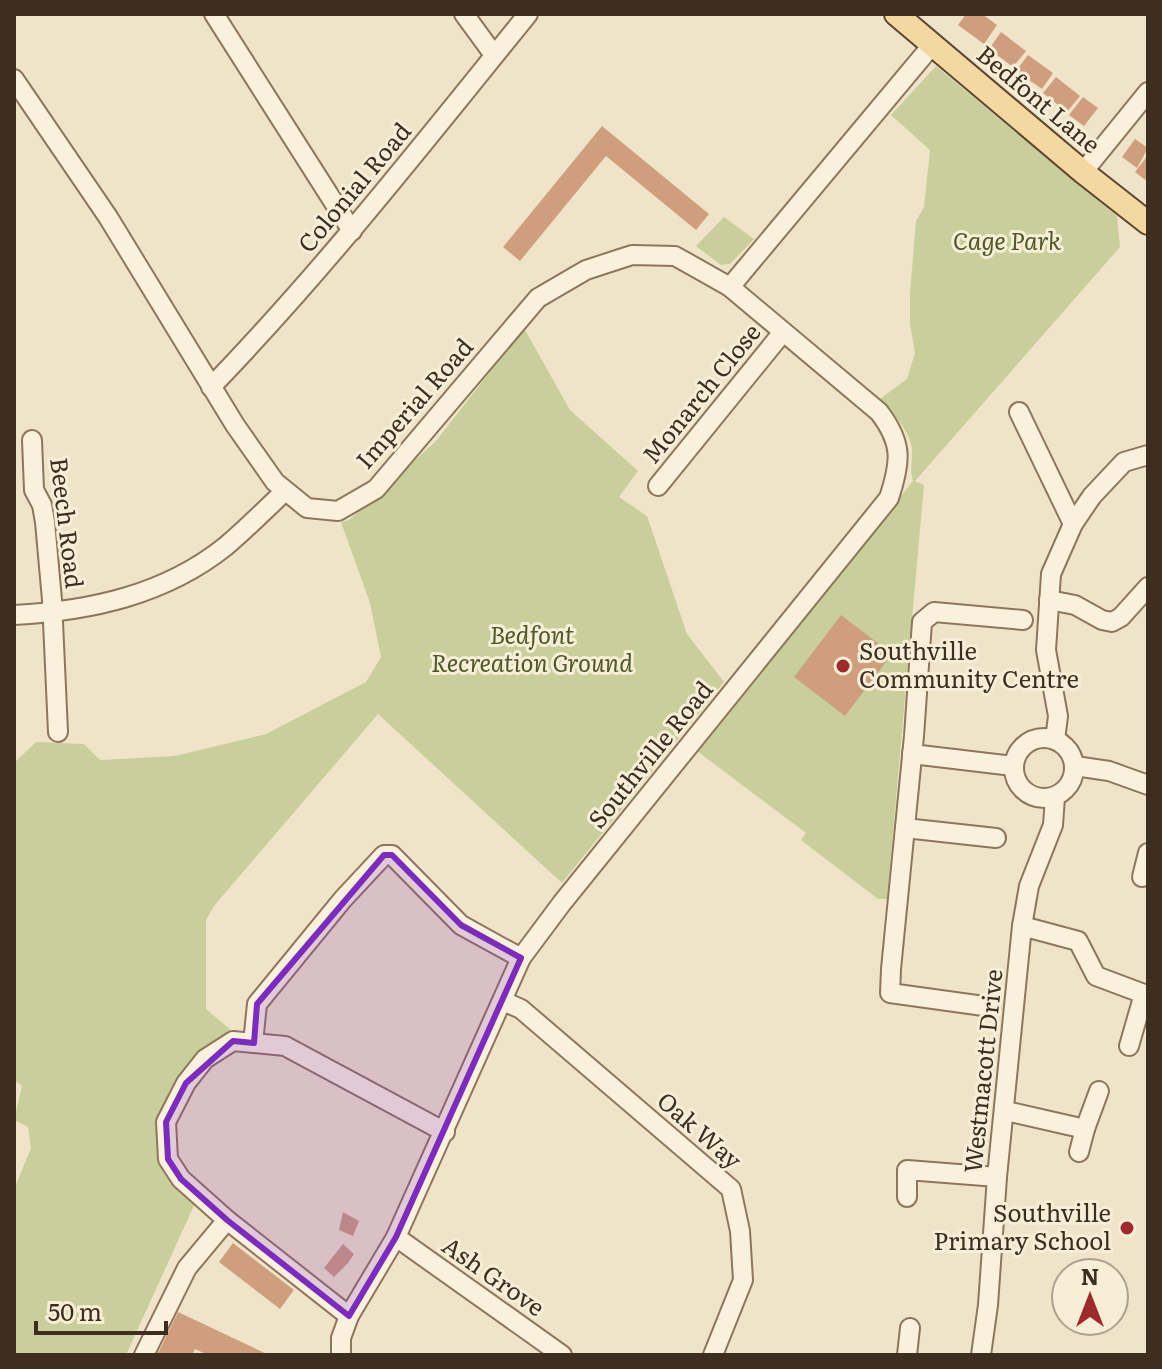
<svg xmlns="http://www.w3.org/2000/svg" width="1162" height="1369" font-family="Literata,serif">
<rect width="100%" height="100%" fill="#f0e4c8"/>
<g fill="#c9cf9b">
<path d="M936,66l181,150 3,31 -205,234 9,4 -37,414h-9l-77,-59 5,-7 -109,-82 216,-270c-4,-12 0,-20 -1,-32 -3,-20 -19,-35 -32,-50l27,-20 8,-26 -5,-29v-31l6,-72 8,-14 6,-57 -39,-35z"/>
<polygon points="724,217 754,239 730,264 721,265 696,246"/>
<polygon points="524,328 570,410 638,471 619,497 647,516 687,634 724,682 562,883 378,714 214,906 206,920 206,1009 232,1031 200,1053 162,1114 164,1174 197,1199 126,1355 14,1355 14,1189 31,1148 28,1127 14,1120 22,1086 14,1080 14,763 36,742 84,744 100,760 175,756 266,734 366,682 381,657 370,603 341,522 349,520 436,441"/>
</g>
<g fill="#cf9f7d">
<polygon points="966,14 982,14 997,25 984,44 958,25"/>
<polygon points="1001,32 1026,51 1013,67 989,49"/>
<polygon points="1028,55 1053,73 1042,89 1016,71"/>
<polygon points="1056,77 1080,96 1067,112 1043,93"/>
<polygon points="1083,97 1098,108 1084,126 1069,115"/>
<polygon points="602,126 709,214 696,230 606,156 520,261 503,247"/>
<polygon points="1135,139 1148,148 1137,168 1122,157"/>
<polygon points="1148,155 1148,182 1135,172"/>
<polygon points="841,615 892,654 845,716 794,677"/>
<polygon points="343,1212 359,1221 353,1236 339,1230"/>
<polygon points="233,1243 294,1290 280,1309 219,1262"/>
<polygon points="343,1244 354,1254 348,1263 334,1277 324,1268"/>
<polygon points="178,1312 269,1355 208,1355 195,1349 192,1355 157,1355"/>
</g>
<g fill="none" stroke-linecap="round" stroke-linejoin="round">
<defs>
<g id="minor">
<polyline points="214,14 352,231"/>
<polyline points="464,14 494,55"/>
<path d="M14,79l94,138 127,208 40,57 32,26 31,3 38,-22 162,-191 48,-28 46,-15 43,1 55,31 149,125c24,31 22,50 10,86l-327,405 -41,55 -125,279 -47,79 -8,22v17"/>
<polyline points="1083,172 1148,92"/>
<polyline points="730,287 933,44"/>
<path d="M211,387c114,-118 214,-246 317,-373"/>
<polyline points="1019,412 1073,524"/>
<polyline points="32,440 34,490 42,505 45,522 52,600 58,732"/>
<polyline points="658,486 783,332"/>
<polyline points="1049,600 1075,605 1102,620 1112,622 1121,617 1148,587"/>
<path d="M14,615c76,-4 151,-20 212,-69 20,-17 39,-36 58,-54"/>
<circle cx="1044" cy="768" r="30"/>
<polyline points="1055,740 1058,716 1046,650 1051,574 1073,524 1092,496 1124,462 1148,455"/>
<polyline points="912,754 1013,766"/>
<polyline points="1075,766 1109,771 1148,785"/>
<polyline points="905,828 996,838"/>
<polyline points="1142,877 1148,853"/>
<polyline points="1022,926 1078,941 1096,976 1144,994 1129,1046"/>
<polyline points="503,1001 521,1009 731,1189 740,1231 743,1280 713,1355"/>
<polyline points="991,1007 890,993 891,969 914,736 922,622 934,612 1023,620"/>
<polyline points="253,1043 257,1004 343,899 384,855 392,855 461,925 521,958"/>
<polyline points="1006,1111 1085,1129 1079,1152"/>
<polyline points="1085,1129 1099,1091"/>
<polyline points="907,1197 907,1170 997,1177"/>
<polyline points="396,1237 562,1355"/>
<polyline points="349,1316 227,1220 181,1179 168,1159 166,1122 186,1083 205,1059 233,1041 285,1046 445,1132"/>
<polyline points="144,1355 187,1268 227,1220"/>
<polyline points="907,1355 910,1328"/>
<polyline points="981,1355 988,1305 997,1177 1022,926 1029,886 1053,825 1055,797"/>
</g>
<polyline id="major" points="896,14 1083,172 1148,223"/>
</defs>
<use href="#minor" stroke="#8d765c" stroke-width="22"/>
<use href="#major" stroke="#5b4430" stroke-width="26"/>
<use href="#minor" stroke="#faf1dc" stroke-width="18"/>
<use href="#major" stroke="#f3d9a0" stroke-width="22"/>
</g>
<path fill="#7b2cbf" fill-opacity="0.2" stroke="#7b2cbf" stroke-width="6" stroke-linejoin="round" d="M384,855h8l69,70 60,33 -125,279 -47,79 -122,-96 -46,-41 -13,-20 -2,-37 20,-39 47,-42 21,2 3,-39z"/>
<g fill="#9e2a2b" stroke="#f7eed8" stroke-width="3">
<circle cx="843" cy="666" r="8"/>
<circle cx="1127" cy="1228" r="8"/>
</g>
<g text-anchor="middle" stroke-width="6" stroke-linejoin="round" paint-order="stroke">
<g font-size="24" fill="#3d2e20" stroke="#f7eed8">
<text transform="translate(1038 100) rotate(40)" y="8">Bedfont Lane</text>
<text transform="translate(355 188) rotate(-50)" y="8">Colonial Road</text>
<text transform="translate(702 394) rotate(-51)" y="8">Monarch Close</text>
<text transform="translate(415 404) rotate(-49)" y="8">Imperial Road</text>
<text transform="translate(66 523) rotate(83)" y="8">Beech Road</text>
<text transform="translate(651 755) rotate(-51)" y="8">Southville Road</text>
<text transform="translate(984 1071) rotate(-84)" y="8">Westmacott Drive</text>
<text transform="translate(699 1131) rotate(41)" y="8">Oak Way</text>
<text transform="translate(493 1277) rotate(35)" y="8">Ash Grove</text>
</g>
<g font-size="24" font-style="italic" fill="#4d5a26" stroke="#f7eed8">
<text x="1007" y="250">Cage Park</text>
<text x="532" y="644">Bedfont<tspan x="532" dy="28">Recreation Ground</tspan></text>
</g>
<g font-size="24" fill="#3d2e20" stroke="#f7eed8" text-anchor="start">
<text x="859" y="660">Southville<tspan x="859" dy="28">Community Centre</tspan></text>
<text x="1111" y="1222" text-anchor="end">Southville<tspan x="1111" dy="28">Primary School</tspan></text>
</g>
</g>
<rect width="1162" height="1369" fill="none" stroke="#3d2e20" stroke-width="32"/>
<g transform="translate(1090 1297)"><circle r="38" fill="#f7eed8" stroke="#ada18e" stroke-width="2"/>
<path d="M0-6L14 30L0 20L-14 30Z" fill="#9e2a2b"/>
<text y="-12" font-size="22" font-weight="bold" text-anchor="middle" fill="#3d2e20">N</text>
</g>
<path d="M36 1321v12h130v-12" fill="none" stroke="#3d2e20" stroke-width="4"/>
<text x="48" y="1321" font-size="24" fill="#3d2e20" stroke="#f7eed8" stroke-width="6" paint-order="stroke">50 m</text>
</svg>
